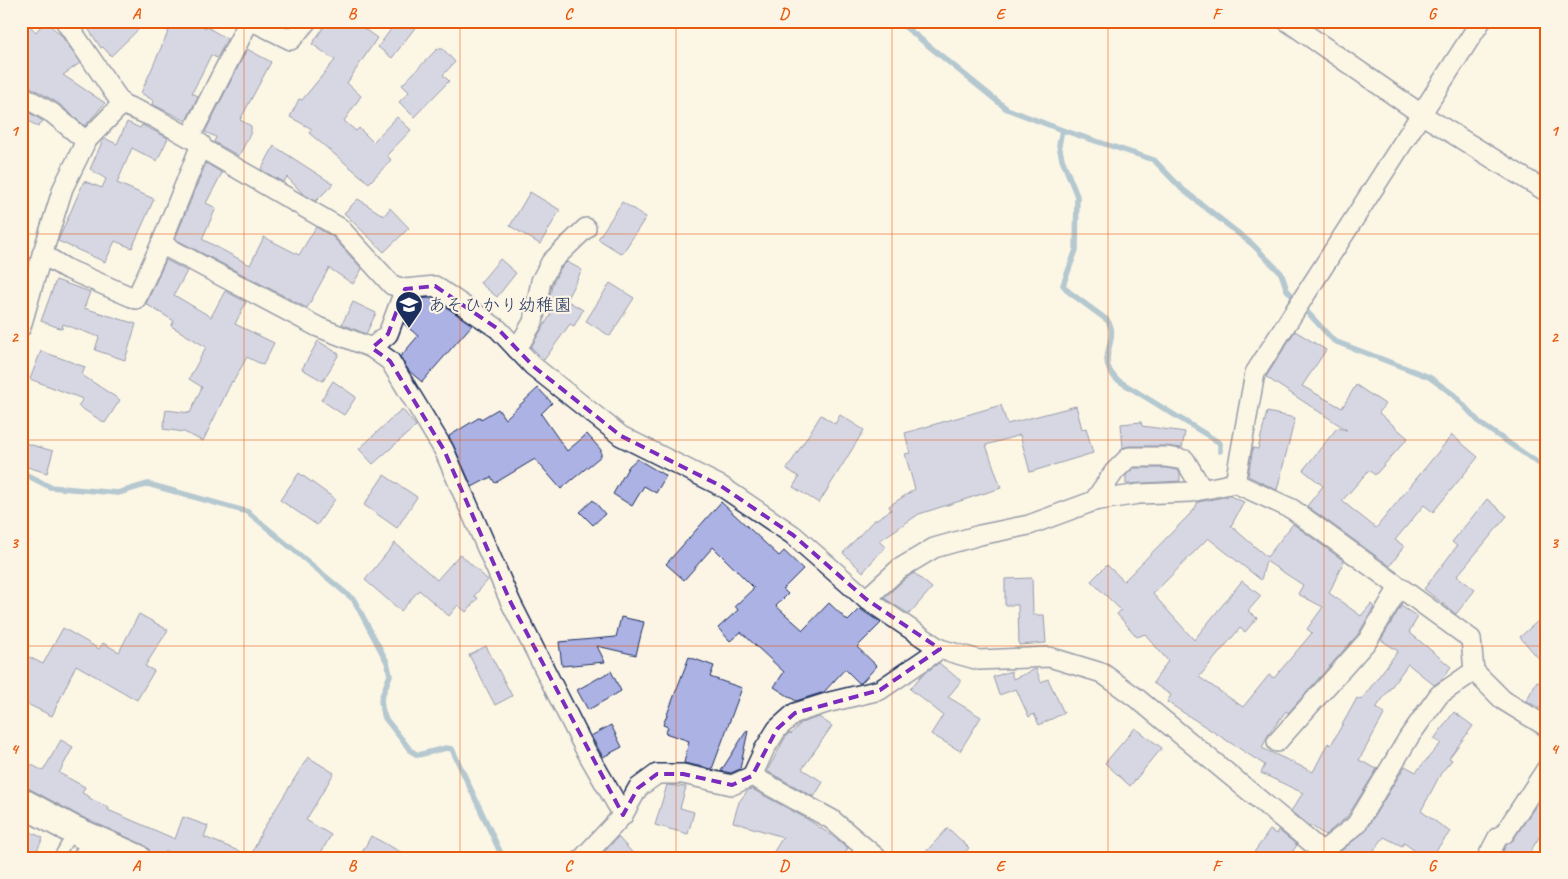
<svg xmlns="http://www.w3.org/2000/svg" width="1568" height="879" font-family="Caveat,'Klee One',sans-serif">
<rect width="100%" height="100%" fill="#fcf5e5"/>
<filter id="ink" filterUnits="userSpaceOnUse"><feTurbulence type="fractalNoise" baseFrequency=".02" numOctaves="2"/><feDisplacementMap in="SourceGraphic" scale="10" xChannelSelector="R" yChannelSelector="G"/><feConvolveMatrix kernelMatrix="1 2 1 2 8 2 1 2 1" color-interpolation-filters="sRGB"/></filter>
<g filter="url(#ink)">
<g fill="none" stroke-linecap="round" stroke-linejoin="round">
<g stroke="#5f91b5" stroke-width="5.5">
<polyline points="898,21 1007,109 1062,130 1154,160 1182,189 1252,244 1281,273 1287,290 1334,341 1429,377 1454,395 1481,424 1547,469"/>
<path d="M1062,130l-3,15 3,14 15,37 -1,54 -13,35 6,7 38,28c10,12 0,27 0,40 0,8 4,13 9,19l104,64v8"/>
<polyline points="21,472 50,487 118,493 148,484 248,512 354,600 387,662 390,675 381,699 382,708 385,718 411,751 418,755 446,748 452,749 503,858"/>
</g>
</g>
<g fill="#acb2e3" stroke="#1b2f5e" fill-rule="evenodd">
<polygon points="45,21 61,35 80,63 63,75 105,103 85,126 58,103 27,85 21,84 21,33 28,24 36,32"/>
<polygon points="83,21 147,21 111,56 103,47 101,48"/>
<polygon points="173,21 193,21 206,28 207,27 227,39 217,58 211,55 192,93 198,96 186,121 152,104 154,101 141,93"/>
<polygon points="328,21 353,21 377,38 347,83 361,96 344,121 356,131 359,128 373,142 397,117 411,130 387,155 391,160 369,183 309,133 312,129 290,117 299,99 302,100 335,60 312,44"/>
<polygon points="397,21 420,21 392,58 378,47"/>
<polygon points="247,49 271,62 240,120 251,126 251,132 239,156 214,142 216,137 205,132"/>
<polygon points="437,49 443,49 455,62 443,75 449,81 414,117 399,102 409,92 402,85"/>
<polygon points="21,108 43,121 38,127 21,116"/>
<polygon points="127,122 140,128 142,125 168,138 157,161 132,148 117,183 154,199 132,248 115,241 105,262 58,241 84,181 102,188 106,179 90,169 103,140 104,138 117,144"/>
<polygon points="274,146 333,184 316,201 303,194 287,177 283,182 261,170"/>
<polygon points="206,163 222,173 206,203 216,208 202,239 250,265 264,237 299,255 316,227 333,237 362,269 353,284 329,268 307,308 175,239"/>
<polygon points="530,192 560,210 540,244 510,226"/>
<polygon points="358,199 384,216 390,208 409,228 384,252 344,213"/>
<polygon points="622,202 646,217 622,254 598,239"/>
<polygon points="500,259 516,273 497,297 480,283"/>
<polygon points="166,260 187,271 174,295 211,317 225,291 246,302 235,324 274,343 263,365 247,357 233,382 232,381 203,441 184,432 163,429 166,410 190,413 202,387 189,379 206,347 171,326 174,321 146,304"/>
<polygon points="567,262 582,270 566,300 583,310 574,326 570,324 544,360 531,347 551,314 547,311 552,285 560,269"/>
<polygon points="56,280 90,292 84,308 136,324 125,360 95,350 99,337 63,324 62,329 41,321"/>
<polygon points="610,283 634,298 610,336 586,321"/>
<polygon points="430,298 438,304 439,302 472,325 422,382 409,371 400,357 418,336 404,324 411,305 416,299"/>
<polygon points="353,302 376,313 366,334 342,324"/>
<polygon points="1295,331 1326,350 1302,386 1342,408 1356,385 1385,404 1379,413 1408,438 1375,475 1369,470 1342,501 1376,528 1452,435 1478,457 1433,512 1424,505 1395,540 1404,546 1390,566 1307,506 1323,486 1303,470 1337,428 1347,430 1266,377"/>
<polygon points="318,341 339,354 323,381 302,369"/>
<polygon points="41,351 85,367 82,375 120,400 105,423 78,406 83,399 30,379"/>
<polygon points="333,381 356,397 344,415 321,400"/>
<polygon points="538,388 552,403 541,414 567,451 587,434 601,450 601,456 561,489 535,459 495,483 491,477 472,487 449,436 480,417 481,419 498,409 505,419"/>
<polygon points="1001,405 1007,424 1076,406 1082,429 1086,428 1093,453 1030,472 1020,435 986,445 1001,488 919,514 879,541 885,547 863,572 843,553 872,522 891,510 889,506 915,489 905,454 910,453 905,433"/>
<polygon points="402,409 416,426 373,464 359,449"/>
<polygon points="1267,412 1295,418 1277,490 1248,476 1253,448 1258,449"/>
<polygon points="821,415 835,424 840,415 864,430 819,503 793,487 799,477 787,469"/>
<polygon points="1141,422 1142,426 1185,432 1182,448 1166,446 1129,446 1123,448 1121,424"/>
<polygon points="21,442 53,451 47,473 21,465"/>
<polygon points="637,459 666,476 656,493 644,486 632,506 613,494 629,466"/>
<polygon points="1134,468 1165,468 1178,470 1180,474 1180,481 1126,484 1126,475"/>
<polygon points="299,473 335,499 317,525 280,500"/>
<polygon points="384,475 417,497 397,528 364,505"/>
<path d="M1230,496l14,6 -13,24 36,31 26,-33 51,37 -15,32 32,23 10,-12 3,3 -15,26 -71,80 -2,-2 -18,24 -6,13 51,24 15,-29 3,2 26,-47 4,2 37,-49 -17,-11 20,-34 17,11 -9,15 42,35 -11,14 -6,4 -26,-21 -32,44 9,5 -26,47 18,9 -30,48 -22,18 -15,-10v2l-19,-16 12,-18 -42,-20 4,-8 -98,-63 4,-7 -18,-12 15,-22 -23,-27 -8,3 -20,-23 4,-4 -30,-29 16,-16 17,16 70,-71 4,-8zM1208,538l53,42 5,-19 37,24 -5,9 25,13 -16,22 5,4 -38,45 -5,-3 -26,32 -44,-30 41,-49 5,4 12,-14 -9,-7 13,-15 -19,-15 -48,59 -41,-46z"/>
<polygon points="1487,499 1507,516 1457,576 1475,590 1456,614 1424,589 1457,546 1452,542"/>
<polygon points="593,500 605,514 593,525 580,512"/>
<polygon points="721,502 779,556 784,551 803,569 783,589 788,594 776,606 803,630 829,603 848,621 860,609 881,623 857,647 877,666 861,683 859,683 845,669 824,692 796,701 774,687 784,672 741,632 730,641 718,628 738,610 735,606 754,588 713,547 684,580 666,564"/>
<polygon points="395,543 437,580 460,554 488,580 474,596 478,598 466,612 458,605 449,616 419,590 401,611 365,580"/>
<polygon points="914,573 932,588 909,614 884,598 906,578"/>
<polygon points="1032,578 1033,615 1044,615 1046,643 1019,645 1018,605 1005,605 1005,579"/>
<polygon points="1547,613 1547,668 1520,637"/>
<polygon points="139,614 168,630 145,666 154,671 137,700 76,665 52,716 21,701 21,653 43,664 63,628 99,649 103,643 119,652"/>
<polygon points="621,617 644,622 636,655 597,646 605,662 562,666 559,642 616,637"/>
<polygon points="486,646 512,696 495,705 469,655"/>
<polygon points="689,657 714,666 710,677 742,688 712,769 684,763 689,741 665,733 668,727 663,725"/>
<polygon points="939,663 961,681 948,697 981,717 960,751 931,734 943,715 910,689 921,676"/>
<polygon points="1036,669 1041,682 1048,679 1064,713 1039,725 1034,714 1029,717 1016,689 999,695 993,677 1011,671 1013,679"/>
<polygon points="611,671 621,691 588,710 577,690"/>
<polygon points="1537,681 1547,687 1547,712 1526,701"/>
<polygon points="1454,712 1473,726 1449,758 1452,760 1441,773 1421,811 1450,832 1430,858 1425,858 1404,843 1402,846 1384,837 1368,858 1347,858 1340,852 1365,831 1405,766 1416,772 1441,743 1434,739"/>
<polygon points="819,717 832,726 802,769 823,782 814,797 767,771 786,736 789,733 791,734 801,723"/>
<polygon points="611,725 622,747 603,757 591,736"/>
<polygon points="1135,728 1162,748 1130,786 1105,763"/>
<polygon points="747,730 748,731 740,769 731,773 721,771"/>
<polygon points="61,740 73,747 59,773 85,787 82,793 90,797 89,798 109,808 108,810 175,839 183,817 208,826 204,837 251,856 262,831 308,757 334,773 306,820 331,835 318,858 185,858 166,851 163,858 152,858 149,849 142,844 80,816 28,788 21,786 21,759 43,771"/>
<polygon points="667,785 686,787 680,808 694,812 688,834 655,825"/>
<polygon points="752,789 807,819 834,837 848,848 842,858 770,858 783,837 733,822 739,802 748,790"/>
<polygon points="1547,789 1547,825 1526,858 1500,858 1506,845 1513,840"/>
<polygon points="21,827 43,838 35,854 21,847"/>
<polygon points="948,828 969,848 960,858 920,858"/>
<polygon points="1270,830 1276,834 1278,830 1297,845 1288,858 1250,858"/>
<polygon points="371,836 412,858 359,858"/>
<polygon points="618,837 637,858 599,858"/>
</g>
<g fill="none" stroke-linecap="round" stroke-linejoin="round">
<defs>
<g id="service">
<polyline points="58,858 73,832"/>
<polyline points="76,858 88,840"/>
</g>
<g id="minor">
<polyline points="65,21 122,104 153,117 201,144 200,147 340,228 392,285 405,289 435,286 498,329 533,366 621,436 721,486 793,535 866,599 940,649 979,660 1049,657 1102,673 1139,700 1330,858"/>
<polyline points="252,21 291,40 307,21"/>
<polyline points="1287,21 1421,114 1547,192"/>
<polyline points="21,95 52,113 86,141"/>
<polyline points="190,137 249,21"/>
<polyline points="200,147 161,244 318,327 372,348 390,361 444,450 511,603 584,747 623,815"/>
<polyline points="42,254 65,268 136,299 161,244"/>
<polyline points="21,327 34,281 63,188 86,141 122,104"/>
<polyline points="372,348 388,334 405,289"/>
<polyline points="517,349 533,322 541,281 551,262 586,228"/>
<polyline points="1235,483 1255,373 1481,21"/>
<polyline points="1094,501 1114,472 1129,457 1166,457 1185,460 1202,489"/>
<polyline points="866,599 899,569 934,548 980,535 1029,525 1094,501 1139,494 1191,492 1235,483 1292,509 1471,639 1474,671 1503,700 1547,727"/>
<polyline points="1277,742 1368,640 1399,587"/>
<polyline points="752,776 764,750 777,729 795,713 830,702 880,690 940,649"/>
<polyline points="583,858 623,815 638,788 657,774 683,774 732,785 752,776 831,819 877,858"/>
<polyline points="1314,858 1356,825 1409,737 1439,695 1474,671"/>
<polyline points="1487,858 1498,837 1504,834 1547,768"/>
</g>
<polyline id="primary" points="21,802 73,830 136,858"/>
</defs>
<use href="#service" stroke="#1b2f5e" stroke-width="12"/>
<use href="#minor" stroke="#1b2f5e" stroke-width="22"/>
<use href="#primary" stroke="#1b2f5e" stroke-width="31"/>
<use href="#service" stroke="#fcf5e5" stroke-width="9"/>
<use href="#minor" stroke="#fcf5e5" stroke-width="19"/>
<use href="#primary" stroke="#fcf5e5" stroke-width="28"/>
</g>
</g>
<path d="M0 0H1568V879H0ZM435,286l63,43 35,37 88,70 100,50 72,49 73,64 74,50 -60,41 -85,23 -18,16 -25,47 -20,9 -49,-11h-26l-19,14 -15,27 -112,-212 -67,-153 -54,-89 -18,-13 16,-14 17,-45z" fill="#fcf5e5" fill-opacity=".55" fill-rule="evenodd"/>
<path fill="none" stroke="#7b2cbf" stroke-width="4" stroke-dasharray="10 6" stroke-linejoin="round" d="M435,286l63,43 35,37 88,70 100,50 72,49 73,64 74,50 -60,41 -85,23 -18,16 -25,47 -20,9 -49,-11h-26l-19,14 -15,27 -112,-212 -67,-153 -54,-89 -18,-13 16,-14 17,-45z"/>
<path fill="none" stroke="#e8590c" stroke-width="1" stroke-opacity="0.55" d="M244,21v837M460,21v837M676,21v837M892,21v837M1108,21v837M1324,21v837M21,234h1526M21,440h1526M21,646h1526"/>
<defs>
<symbol id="school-pin" viewBox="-11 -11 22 30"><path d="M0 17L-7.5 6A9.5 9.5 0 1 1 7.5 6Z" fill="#1b2f5e" stroke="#fcf5e5"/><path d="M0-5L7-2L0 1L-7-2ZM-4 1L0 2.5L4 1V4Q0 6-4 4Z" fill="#fff"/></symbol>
</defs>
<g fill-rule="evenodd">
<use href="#school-pin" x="393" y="289" width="32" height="43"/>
</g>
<g text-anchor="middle" stroke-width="4.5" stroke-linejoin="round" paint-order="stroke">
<g font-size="18" fill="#1b2f5e" stroke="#fcf5e5" text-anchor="start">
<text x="428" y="311">あそひかり幼稚園</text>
</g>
</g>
<rect width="1568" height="879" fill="none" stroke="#fcf5e5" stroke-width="55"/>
<rect x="28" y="28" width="1512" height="824" fill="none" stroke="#e8590c" stroke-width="2"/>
<g font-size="16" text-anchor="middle" font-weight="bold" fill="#e8590c">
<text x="136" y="19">A</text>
<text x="352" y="19">B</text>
<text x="568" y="19">C</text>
<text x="784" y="19">D</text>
<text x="1000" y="19">E</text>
<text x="1216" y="19">F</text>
<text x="1432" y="19">G</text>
<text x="14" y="136">1</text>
<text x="1554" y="136">1</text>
<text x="14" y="342">2</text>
<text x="1554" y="342">2</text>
<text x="14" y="548">3</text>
<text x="1554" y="548">3</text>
<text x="14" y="754">4</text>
<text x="1554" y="754">4</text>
<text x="136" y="871">A</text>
<text x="352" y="871">B</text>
<text x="568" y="871">C</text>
<text x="784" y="871">D</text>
<text x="1000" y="871">E</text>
<text x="1216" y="871">F</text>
<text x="1432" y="871">G</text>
</g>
</svg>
